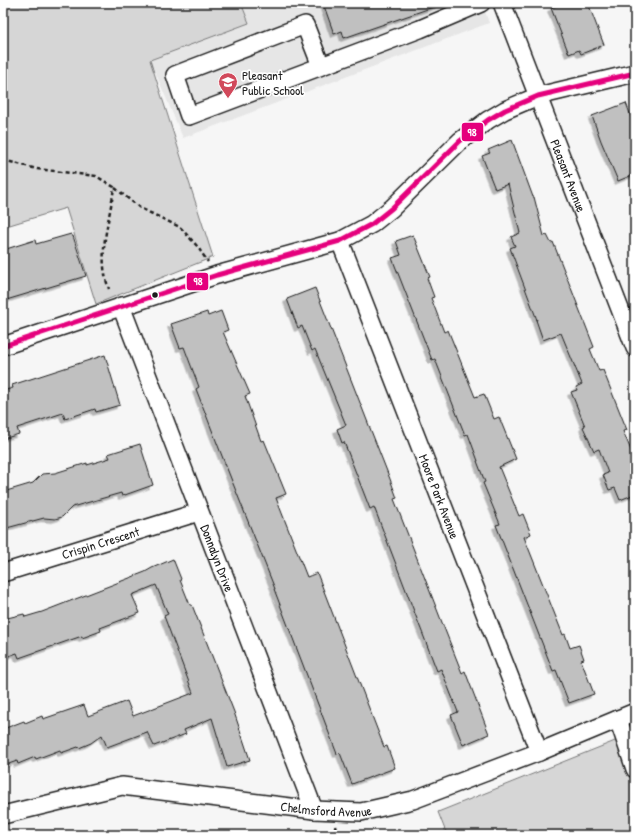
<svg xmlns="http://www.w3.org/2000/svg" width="638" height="838" font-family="'Patrick Hand',sans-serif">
<defs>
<filter id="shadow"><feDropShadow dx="-3.5" dy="3.5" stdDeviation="0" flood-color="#0004"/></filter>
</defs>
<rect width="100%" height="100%" fill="#f6f6f6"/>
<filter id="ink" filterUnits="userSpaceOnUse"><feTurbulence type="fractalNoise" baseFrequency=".025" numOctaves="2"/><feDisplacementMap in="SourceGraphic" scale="8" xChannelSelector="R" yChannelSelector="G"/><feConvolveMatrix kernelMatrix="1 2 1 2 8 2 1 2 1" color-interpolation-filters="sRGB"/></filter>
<g filter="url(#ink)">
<polygon fill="#e6e6e6" points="241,3 482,3 489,23 183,138 150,60 249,23"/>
<g fill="#d6d6d6" stroke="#797979">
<polygon points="3,3 241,3 249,23 150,60 213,257 96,304 66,208 3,227"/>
<polygon points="635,733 635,835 447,835 438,812"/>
</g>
<g fill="#c0c0c0" stroke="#1c1c1c" filter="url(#shadow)">
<polygon points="323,3 438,3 439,5 344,38 342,31 334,34"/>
<polygon points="563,3 588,3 604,45 581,54 579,50 569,54 551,8"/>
<polygon points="626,103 635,127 635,174 618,181 601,141 592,116"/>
<polygon points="512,140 533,197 534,197 544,236 547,235 551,243 553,242 562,265 594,347 590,349 599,371 603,370 627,430 623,431 635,460 635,494 620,500 615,488 609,490 603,475 608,473 599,449 594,451 583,427 585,426 571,392 577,390 576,387 582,384 561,333 543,340 536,320 537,320 510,248 515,246 511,237 520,233 508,184 495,189 482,156 490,153 488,150"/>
<polygon points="71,234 72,236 73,236 86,276 3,301 3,250 35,240 36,244"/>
<polygon points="413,235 430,277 427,278 434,297 431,298 444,332 448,330 475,397 484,394 494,419 499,417 516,459 499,467 519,516 523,514 531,534 524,537 563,635 565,634 570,648 579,645 584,659 581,660 594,694 569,703 556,670 553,671 496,525 500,524 483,483 485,482 477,461 478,461 468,434 465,435 435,359 432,360 392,258 401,255 396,241"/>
<polygon points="315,288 390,479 397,498 394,499 443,625 462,673 465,671 489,734 463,745 451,715 458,712 441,669 437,671 374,507 370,509 344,442 342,443 337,429 346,425 315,349 312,351 302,326 298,328 287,299"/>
<polygon points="221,311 228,330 223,332 250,394 245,396 261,441 264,440 286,494 276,498 307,577 317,573 384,747 387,746 395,768 352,784 340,753 337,754 274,589 275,589 222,456 196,389 199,387 184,347 180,348 171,324 207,312 208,316"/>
<polygon points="105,355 120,405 96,412 95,409 65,419 63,413 17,428 19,434 3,439 3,391 13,388 12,385"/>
<polygon points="140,444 153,485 122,496 121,493 72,507 62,517 55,519 44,518 3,529 3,492 33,483 42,474 55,473 87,463 87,465 110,458 108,454"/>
<polygon points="173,559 181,579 180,580 190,605 192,605 234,712 250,760 227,767 212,718 184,730 186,734 154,746 147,732 107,747 102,735 91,743 79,748 78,747 61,753 60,750 36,759 35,757 18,764 17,761 3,766 3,729 24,721 25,723 42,716 43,719 84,705 88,716 127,701 133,716 193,693 164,616 168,614 156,585 132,595 140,613 100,628 101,631 82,638 82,636 19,658 17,653 3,658 3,619 24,614 25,617 42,612 145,572 152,568"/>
</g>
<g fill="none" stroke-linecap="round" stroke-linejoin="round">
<defs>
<g id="minor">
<path id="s1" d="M502,3l133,345"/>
<polyline points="321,66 305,25 175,75 189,116 420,29 481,3"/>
<path id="s2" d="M340,241l199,511"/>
<path id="s3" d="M121,306l193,504"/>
<polyline points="3,346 217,275 340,241 372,224 392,208 460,141 488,120 505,110 538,96 635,73"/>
<path id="s4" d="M3,573l196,-61"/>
<polyline points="618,719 635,769"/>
<path id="s5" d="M3,815l119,-29 192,24 47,2 52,-12 126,-48 96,-40"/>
</g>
</defs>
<use href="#minor" stroke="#1c1c1c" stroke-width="20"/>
<g stroke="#1c1c1c" stroke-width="2.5" stroke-dasharray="4 3" stroke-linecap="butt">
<path d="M3,160l34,9 59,7 18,11c-4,34 -18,68 -5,102"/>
<polyline points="115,188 140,208 180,227 197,246 208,262"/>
<polyline points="335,826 337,835"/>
</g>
<use href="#minor" stroke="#fff" stroke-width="17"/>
<defs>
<polyline id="bus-1" points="3,346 217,275 340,241 372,224 392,208 460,141 488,120 505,110 538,96 635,73"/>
</defs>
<use href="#bus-1" stroke="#fff" stroke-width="8"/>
<use href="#bus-1" stroke="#e5007d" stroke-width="5"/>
</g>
</g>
<defs>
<symbol id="school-pin" viewBox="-11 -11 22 30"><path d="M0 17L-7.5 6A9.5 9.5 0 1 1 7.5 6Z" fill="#d1495b" stroke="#fff"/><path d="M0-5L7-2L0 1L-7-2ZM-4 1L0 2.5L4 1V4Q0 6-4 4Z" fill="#fff"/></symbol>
</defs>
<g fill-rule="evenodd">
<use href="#school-pin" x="217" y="71" width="22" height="30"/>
</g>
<circle fill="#1c1c1c" stroke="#fff" stroke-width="1.5" cx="155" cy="295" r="3.5"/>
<g text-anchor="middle" stroke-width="3.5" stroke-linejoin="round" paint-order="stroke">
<g font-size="13" fill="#1c1c1c" stroke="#fff" text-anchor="start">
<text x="242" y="80">Pleasant<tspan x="242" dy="15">Public School</tspan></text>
</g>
<g font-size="13" fill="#1c1c1c" stroke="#fff">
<text dy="5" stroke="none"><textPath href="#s1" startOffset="185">Pleasant Avenue</textPath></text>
<text dy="5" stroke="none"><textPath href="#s2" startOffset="274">Moore Park Avenue</textPath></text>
<text dy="5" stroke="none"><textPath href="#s4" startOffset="102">Crispin Crescent</textPath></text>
<text dy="5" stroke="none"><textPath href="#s3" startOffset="270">Donnalyn Drive</textPath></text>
<text dy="5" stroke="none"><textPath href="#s5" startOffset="328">Chelmsford Avenue</textPath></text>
</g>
</g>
<g stroke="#fff" stroke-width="1.5">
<rect x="461" y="122" width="23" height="20" rx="4" fill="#e5007d"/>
<rect x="186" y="272" width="23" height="19" rx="4" fill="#e5007d"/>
</g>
<g font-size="11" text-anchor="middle" font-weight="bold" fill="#fff">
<text x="472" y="136">98</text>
<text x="198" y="285">98</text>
</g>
<rect width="638" height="838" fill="none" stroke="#fff" stroke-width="16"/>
<rect x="8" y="8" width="622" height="822" fill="none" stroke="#1c1c1c" stroke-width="1.5" filter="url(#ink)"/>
</svg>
